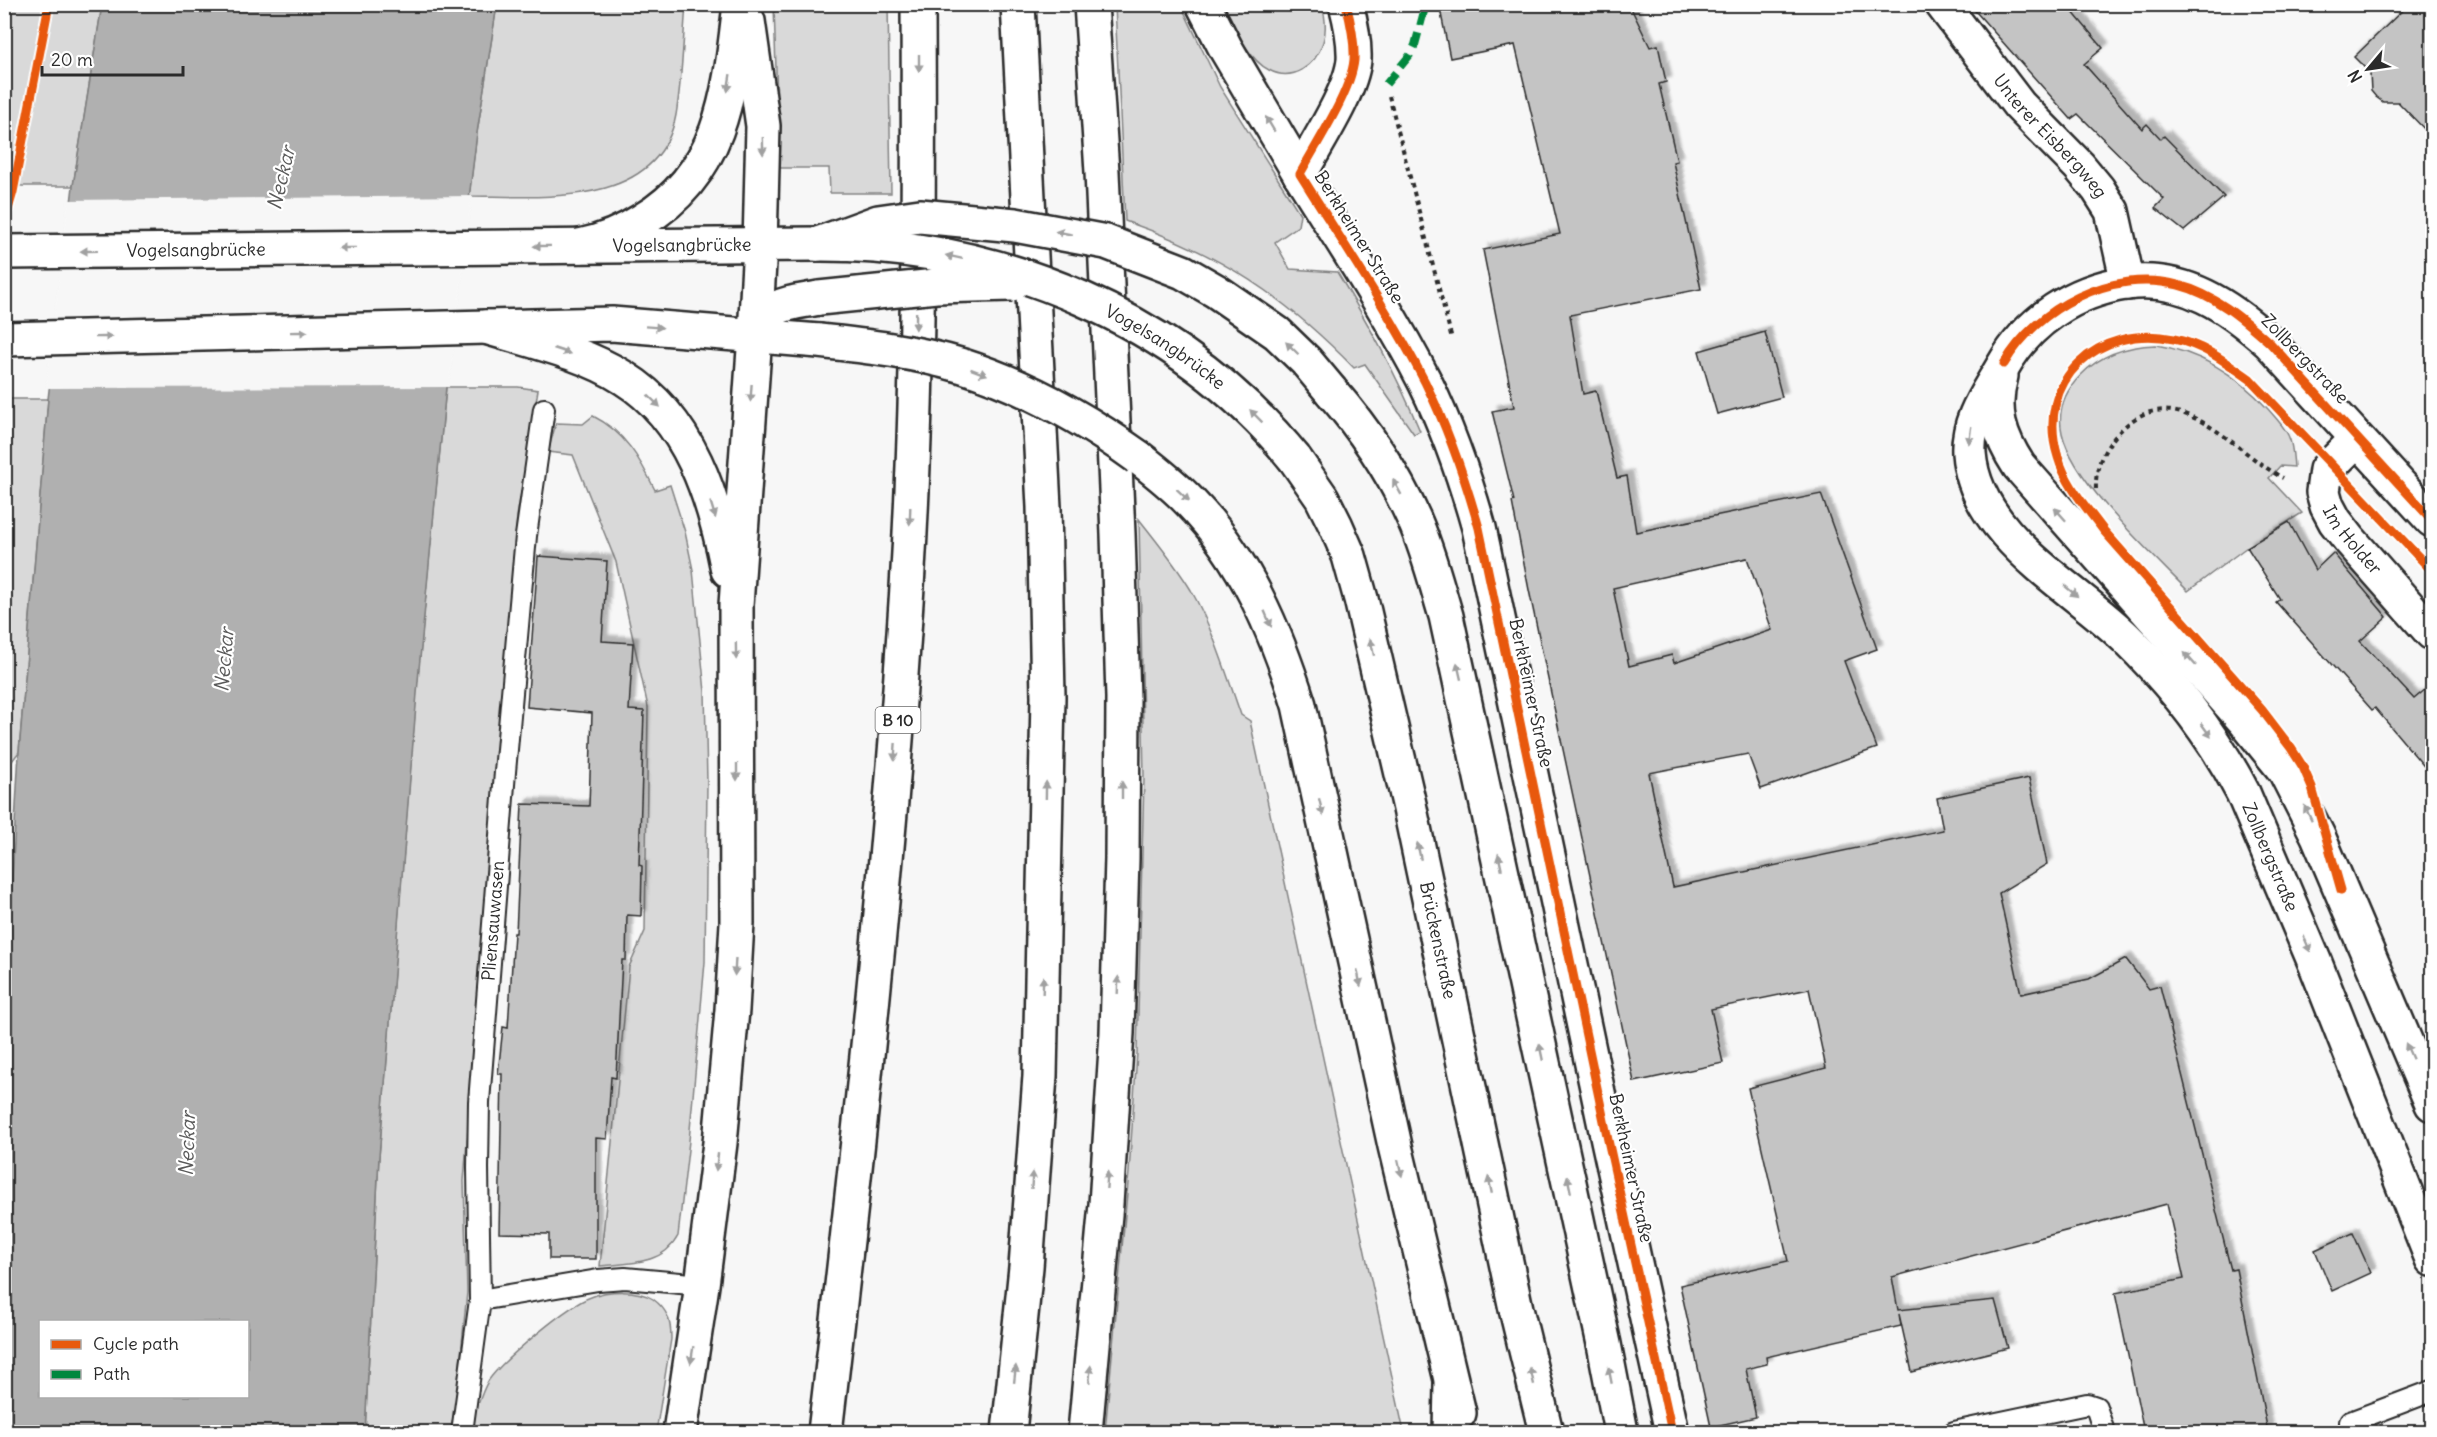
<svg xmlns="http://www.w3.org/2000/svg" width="2437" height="1437" font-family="Delius,sans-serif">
<defs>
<filter id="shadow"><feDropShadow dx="5.5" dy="-5.5" stdDeviation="1.5" flood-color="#0004"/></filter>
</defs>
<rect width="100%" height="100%" fill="#f7f7f7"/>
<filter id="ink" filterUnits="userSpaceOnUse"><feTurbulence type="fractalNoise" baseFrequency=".0167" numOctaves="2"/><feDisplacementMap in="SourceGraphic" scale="12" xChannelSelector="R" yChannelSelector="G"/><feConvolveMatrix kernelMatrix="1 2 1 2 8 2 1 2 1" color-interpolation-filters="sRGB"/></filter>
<g filter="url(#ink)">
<g fill="#d9d9d9" stroke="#828282" stroke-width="1.5">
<polygon points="4,5 102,5 73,186 5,186"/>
<path d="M497,5h189c-3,36 -4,74 -10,110 -18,95 -136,81 -207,81l8,-63z"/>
<polygon points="774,5 888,5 891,193 830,193 829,168 779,168"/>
<path d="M1115,5h66l39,82 80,127 -2,12 -23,16 15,27 47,3c32,53 59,101 83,159l-6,3 -49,-70 -11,4c-70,-72 -133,-114 -229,-147z"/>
<path d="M1224,5h98c3,11 5,25 1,37 -7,23 -30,41 -54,28 -22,-11 -35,-45 -45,-65z"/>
<path d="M2156,345c44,7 82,31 112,64 7,8 15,16 20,26 5,10 5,21 6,32l-14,-1 -11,12 33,35 -55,34 -59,44c-36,-37 -115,-109 -126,-158 -5,-22 3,-42 19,-58 20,-21 47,-29 75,-30z"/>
<path d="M446,387h72l20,3 -21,126 -26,308 -27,357 3,111 -10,104 22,6c3,-8 6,-18 12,-25 15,-19 77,-72 100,-80 17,-7 47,-8 62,2 15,11 18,22 18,40l-15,93h-291l14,-275 39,-482z"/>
<polygon points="5,399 48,399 19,752 5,770"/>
<path d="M593,416c32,16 47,43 62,74l15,-5 15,47 8,38 12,122 2,90 -2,180 -16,179 -11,95c-15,29 -49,27 -78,30l29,-299 16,-36 3,-224 -32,-145 -43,-107 -25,-3 8,-29 27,1z"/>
<path d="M1139,519c18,23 37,46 52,71 22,39 35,83 50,125l9,6 154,711h-299l24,-260 8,-119 7,-275z"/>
</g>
<path fill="#b0b0b0" stroke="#7b7b7b" stroke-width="1.5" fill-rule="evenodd" d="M102,5h395l-20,128 -31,254 -27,282 -40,488 -14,275h-360l-1,-410 15,-270 29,-353 25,-213zM40,1322h208v74h-208z"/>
<polygon fill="#f7f7f7" points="472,196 449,387 46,388 68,200"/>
<g fill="#c4c4c4" stroke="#2b2b2b" stroke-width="1.5" fill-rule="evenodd" filter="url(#shadow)">
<path d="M1439,4h190l21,43 8,-2 8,37 -7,2 18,77 -4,1 28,127 -131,26 13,79 13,-3 21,87 10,-2 9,56 185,-38 56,155 -33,12 33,87 -116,41 -13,-35 -99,19 24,114 270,-57 -6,-32 92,-20 18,86 -48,29 22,101 68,-15 37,-20 23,30 11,-3 71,284 5,-1 32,163h-124l-29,-139 69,-14 -17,-75 -275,73 6,33 97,-10 13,48 -96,24 -13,-58 2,12 -135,31 1,7 -21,5 10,48 -45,10 -31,-142 108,-24 -40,-173 78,-20 -17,-79 -98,20 12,54 -89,19 -105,-492 -17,-88 2,-1 -22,-90 22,-4 -31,-157 77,-16 -45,-189 -65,13zM1747,558l25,72 -98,33 -2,-8 -43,11 -16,-78z"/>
<polygon points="1969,4 2066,4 2103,48 2084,64 2142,129 2147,124 2161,139 2164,136 2224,197 2184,231 2155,208 2164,199 2078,114 2071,119"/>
<polygon points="2409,4 2433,4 2433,138 2398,102 2383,102 2376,97 2371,91 2370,73 2354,57"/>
<polygon points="1765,332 1782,397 1717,414 1699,351"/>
<polygon points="2289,522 2315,570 2333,553 2387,617 2360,641 2414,699 2433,683 2433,777 2375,708 2372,710 2276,602 2280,599 2247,547"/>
<polygon points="538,556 607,561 602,641 633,643 629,710 644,711 639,865 642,866 641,916 627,915 626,960 622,960 616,1078 611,1077 607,1139 596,1138 596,1259 549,1259 549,1234 499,1233 502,1074 498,1074 503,1027 508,1028 514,933 516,933 522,804 589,806 592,713 527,707"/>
<polygon points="2353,1233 2371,1273 2332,1291 2315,1250"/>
</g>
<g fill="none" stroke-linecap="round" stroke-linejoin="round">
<defs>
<g id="lane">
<polyline points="480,1300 598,1280 625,1278 702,1285"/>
<polyline points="2350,1422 2432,1391"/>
<path id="s1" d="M462,1432l18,-132 -2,-132 1,-66 26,-330 21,-236 18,-127"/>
<polyline points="1954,1432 2087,1404 2096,1407 2104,1432"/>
</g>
<g id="street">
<path id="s2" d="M1942,4l77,101 60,61 19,23 14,22 16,72"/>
<path d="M1300,174c16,-30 51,-82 54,-114 1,-19 -3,-37 -8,-56"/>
<path id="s3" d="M2357,439l-31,31 -3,22 4,14 8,15 14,18 83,94"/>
</g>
<g id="secondary">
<path d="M1300,174c43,69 88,136 125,208 23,47 40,96 54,146l129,612 64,292"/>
<path id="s4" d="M4,252l814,-8"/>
<polyline points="755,335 760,245"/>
<path d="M755,335c13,-33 33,-31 64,-37"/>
<polyline points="4,339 612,324 819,341"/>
<path d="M2001,376c-10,34 -1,61 18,90l224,253 42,52 33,65 114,268"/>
<path d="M1138,457c18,14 36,28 52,45 55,56 86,129 109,203l96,441 64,267"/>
<path id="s5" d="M1295,459l27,39 14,28 13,30 12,43 48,205 107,505 30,123"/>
<path id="s6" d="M2432,520l-162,-177c-41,-37 -86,-68 -144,-60 -52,8 -97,37 -123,83 -16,28 -36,54 -34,87 6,83 104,133 157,185 47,46 87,96 117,155l72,170 117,296"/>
</g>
<g id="highway">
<polyline points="1203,4 1226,49 1300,174"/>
<polyline points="748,21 763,126 760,245"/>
<path d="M580,246c24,-5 43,-13 63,-26 81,-48 87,-131 97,-216"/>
<path d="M486,327c45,14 97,25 138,51 66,41 90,120 104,192"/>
<path d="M1331,391c33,38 62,81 83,128 14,31 22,64 32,97l158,728 17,88"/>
<polyline points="680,1432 702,1285 720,1143 732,1010 737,923 736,605 755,335"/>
<path d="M825,1432c33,-281 64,-562 82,-845 12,-194 12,-388 11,-583"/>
<polyline points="1009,1432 1026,1267 1040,1076 1048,697 1044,507 1018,4"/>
<polyline points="1085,1432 1106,1204 1117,1033 1122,858 1123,698 1118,534 1102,172 1091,4"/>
<polyline points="1450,1432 1451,1384"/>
</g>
</defs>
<use href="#lane" stroke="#2b2b2b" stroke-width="24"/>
<use href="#street" stroke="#2b2b2b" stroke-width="38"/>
<use href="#secondary" stroke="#2b2b2b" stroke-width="38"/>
<use href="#highway" stroke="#2b2b2b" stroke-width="38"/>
<g stroke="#2b2b2b" stroke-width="4" stroke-dasharray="4.5 4.5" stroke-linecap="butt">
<polyline points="1389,96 1452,339"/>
<polyline points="8,210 49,4"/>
<path d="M2096,489c-1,-24 8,-41 24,-58 56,-58 115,22 163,47"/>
</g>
<use href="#lane" stroke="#fff" stroke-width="20"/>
<use href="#street" stroke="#fff" stroke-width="33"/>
<use href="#secondary" stroke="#fff" stroke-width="33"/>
<use href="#highway" stroke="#fff" stroke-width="33"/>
<defs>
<g id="secondary-bridge">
<path id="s7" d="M818,244c181,-1 362,74 477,215"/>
<polyline points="819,298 936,286 1012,284"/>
<path d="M819,341c48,5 98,11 144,25 63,20 122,53 175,91"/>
</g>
<polyline id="highway-bridge" points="818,244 878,222 920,216 1015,225 1106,242 1183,272 1216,291 1277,333 1306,361 1331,391"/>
</defs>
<use href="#secondary-bridge" stroke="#2b2b2b" stroke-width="38" stroke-linecap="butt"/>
<use href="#highway-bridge" stroke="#2b2b2b" stroke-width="38" stroke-linecap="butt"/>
<use href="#secondary-bridge" stroke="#fff" stroke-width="33"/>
<use href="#highway-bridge" stroke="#fff" stroke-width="33"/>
<polyline stroke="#00873e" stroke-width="8" stroke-dasharray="15 8" stroke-linecap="butt" points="1386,84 1410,55 1415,45 1426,4"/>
<defs>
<g id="cycleway">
<path d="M1346,4c5,19 9,37 8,56 -3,32 -38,84 -54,114 43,69 88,136 125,208 23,47 40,96 54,146l129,612 64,292"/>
<polyline points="4,223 13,192 49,4"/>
<path d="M2004,364c33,-57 108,-96 174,-79 36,9 65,34 92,58l162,177"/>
<path d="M2341,890l-29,-102 -9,-21 -12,-19 -29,-38 -158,-179c-17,-23 -38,-46 -46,-74 -24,-77 41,-134 116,-118 30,6 52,23 76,40l182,192"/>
</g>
</defs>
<use href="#cycleway" stroke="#fff" stroke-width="13"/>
<use href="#cycleway" stroke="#e8590c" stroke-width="9"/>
</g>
<defs><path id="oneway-solid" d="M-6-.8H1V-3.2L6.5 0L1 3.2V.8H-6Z" transform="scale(1.5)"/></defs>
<g fill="#a0a0a0">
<use href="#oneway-solid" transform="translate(919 63) rotate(90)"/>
<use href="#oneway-solid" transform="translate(729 83) rotate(99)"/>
<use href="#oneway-solid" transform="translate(1270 124) rotate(-121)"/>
<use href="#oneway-solid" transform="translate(763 146) rotate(89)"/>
<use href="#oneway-solid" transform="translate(1064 233) rotate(-169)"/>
<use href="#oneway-solid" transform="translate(542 246) rotate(179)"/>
<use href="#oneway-solid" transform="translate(347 248) rotate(179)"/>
<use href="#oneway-solid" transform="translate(89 251) rotate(179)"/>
<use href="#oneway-solid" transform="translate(954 257) rotate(-168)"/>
<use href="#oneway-solid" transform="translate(916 321) rotate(91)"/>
<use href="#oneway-solid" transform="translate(654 327) rotate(4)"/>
<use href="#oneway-solid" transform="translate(299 332) rotate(-1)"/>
<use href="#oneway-solid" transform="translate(104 337) rotate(-1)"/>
<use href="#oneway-solid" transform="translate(1292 348) rotate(-136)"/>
<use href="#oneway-solid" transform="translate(562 351) rotate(19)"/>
<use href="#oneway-solid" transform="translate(979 372) rotate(20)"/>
<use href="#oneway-solid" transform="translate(751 393) rotate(94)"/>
<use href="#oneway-solid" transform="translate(654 401) rotate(44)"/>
<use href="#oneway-solid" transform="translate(1256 416) rotate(-135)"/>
<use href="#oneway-solid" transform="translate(1970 435) rotate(98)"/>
<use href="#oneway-solid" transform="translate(1397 487) rotate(-119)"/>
<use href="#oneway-solid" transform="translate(1183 495) rotate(43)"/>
<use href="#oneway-solid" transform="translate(713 510) rotate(73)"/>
<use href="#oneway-solid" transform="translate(2060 514) rotate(-132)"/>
<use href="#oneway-solid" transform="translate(910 516) rotate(92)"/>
<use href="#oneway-solid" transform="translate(2071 591) rotate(40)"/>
<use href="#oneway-solid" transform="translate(1268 619) rotate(67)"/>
<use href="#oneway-solid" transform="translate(1372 647) rotate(-103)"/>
<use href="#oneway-solid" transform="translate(736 651) rotate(89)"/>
<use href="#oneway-solid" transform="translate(2190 659) rotate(-132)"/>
<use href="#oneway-solid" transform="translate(1459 671) rotate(-103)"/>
<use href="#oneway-solid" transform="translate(2206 730) rotate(54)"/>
<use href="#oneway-solid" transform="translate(895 752) rotate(94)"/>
<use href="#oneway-solid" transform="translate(737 772) rotate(90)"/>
<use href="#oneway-solid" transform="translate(1046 790) rotate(-89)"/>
<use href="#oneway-solid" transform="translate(1122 790) rotate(-90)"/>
<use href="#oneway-solid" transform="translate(1321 807) rotate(77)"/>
<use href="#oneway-solid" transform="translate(2308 813) rotate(-115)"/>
<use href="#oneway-solid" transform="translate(1419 851) rotate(-102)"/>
<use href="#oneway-solid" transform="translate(1500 862) rotate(-102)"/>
<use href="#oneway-solid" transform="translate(2307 944) rotate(67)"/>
<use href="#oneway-solid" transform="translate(735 967) rotate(93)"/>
<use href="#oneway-solid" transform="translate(1359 978) rotate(78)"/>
<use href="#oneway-solid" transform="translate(1043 985) rotate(-88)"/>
<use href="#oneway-solid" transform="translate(1118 985) rotate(-88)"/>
<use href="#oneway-solid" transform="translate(2409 1051) rotate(-114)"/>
<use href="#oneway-solid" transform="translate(1541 1052) rotate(-102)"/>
<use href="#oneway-solid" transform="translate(717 1162) rotate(97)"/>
<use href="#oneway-solid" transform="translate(1400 1168) rotate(77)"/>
<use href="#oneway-solid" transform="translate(1032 1180) rotate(-86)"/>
<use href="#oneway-solid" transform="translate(1107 1180) rotate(-86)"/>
<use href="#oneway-solid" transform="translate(1569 1184) rotate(-102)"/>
<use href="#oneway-solid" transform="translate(1490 1185) rotate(-102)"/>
<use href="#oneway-solid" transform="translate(692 1355) rotate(99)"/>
<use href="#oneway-solid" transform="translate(1015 1374) rotate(-84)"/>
<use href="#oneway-solid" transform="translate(1090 1374) rotate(-85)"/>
<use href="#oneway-solid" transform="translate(1610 1375) rotate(-101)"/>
<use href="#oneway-solid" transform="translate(1532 1376) rotate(-103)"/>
</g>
</g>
<g text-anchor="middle" stroke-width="4.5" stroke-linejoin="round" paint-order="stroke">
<rect fill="#fff" stroke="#6b6b6b" stroke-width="1.5" x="875.5" y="707" width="45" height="26" rx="4.5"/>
<g font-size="16" font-weight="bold" fill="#2b2b2b">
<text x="898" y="726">B 10</text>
</g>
<g font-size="18" fill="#2b2b2b" stroke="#fff">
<text dy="6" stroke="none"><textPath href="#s2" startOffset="171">Unterer Eisbergweg</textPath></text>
<text transform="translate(1359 237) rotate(58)" y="6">Berkheimer Straße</text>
<text dy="6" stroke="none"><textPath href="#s4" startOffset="678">Vogelsangbrücke</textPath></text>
<text dy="6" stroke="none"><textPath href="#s4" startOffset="192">Vogelsangbrücke</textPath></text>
<text dy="6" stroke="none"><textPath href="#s7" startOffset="368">Vogelsangbrücke</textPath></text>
<text transform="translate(2305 359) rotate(46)" y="6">Zollbergstraße</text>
<text dy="6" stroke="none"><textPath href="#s3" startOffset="123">Im Holder</textPath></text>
<text transform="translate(1531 693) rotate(78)" y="6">Berkheimer Straße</text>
<text dy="6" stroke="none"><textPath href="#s6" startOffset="1164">Zollbergstraße</textPath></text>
<text dy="6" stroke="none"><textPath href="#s1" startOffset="513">Pliensauwasen</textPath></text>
<text dy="6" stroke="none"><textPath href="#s5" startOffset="506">Brückenstraße</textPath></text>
<text transform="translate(1631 1168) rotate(78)" y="6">Berkheimer Straße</text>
</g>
<g font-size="20" font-style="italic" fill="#5a5a5a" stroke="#fff">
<text transform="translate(281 178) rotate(-77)" y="7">Neckar</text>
<text transform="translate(224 660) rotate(-85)" y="7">Neckar</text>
<text transform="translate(187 1144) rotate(-88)" y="7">Neckar</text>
</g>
</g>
<rect width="2437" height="1437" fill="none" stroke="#fff" stroke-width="24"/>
<rect x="12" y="12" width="2413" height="1413" fill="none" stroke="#2b2b2b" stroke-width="2" filter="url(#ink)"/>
<rect x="39" y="1320" width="210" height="78" fill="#ffffff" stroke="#aaaaaa" stroke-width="1.5"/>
<rect x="51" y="1340" width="30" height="9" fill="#e8590c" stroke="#aaaaaa" stroke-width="1.5"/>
<text x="93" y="1350" font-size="18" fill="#2b2b2b">Cycle path</text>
<rect x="51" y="1370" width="30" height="9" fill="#00873e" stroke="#aaaaaa" stroke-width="1.5"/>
<text x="93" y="1380" font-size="18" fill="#2b2b2b">Path</text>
<g transform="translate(2368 69) rotate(241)" stroke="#ffffff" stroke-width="4.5" paint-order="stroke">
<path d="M0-4.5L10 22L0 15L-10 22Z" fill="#2b2b2b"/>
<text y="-9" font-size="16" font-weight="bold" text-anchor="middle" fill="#2b2b2b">N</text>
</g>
<path d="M42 66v9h141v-9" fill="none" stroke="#2b2b2b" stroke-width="3"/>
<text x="51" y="66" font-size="18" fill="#2b2b2b" stroke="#ffffff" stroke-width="4.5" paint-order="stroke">20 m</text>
</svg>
